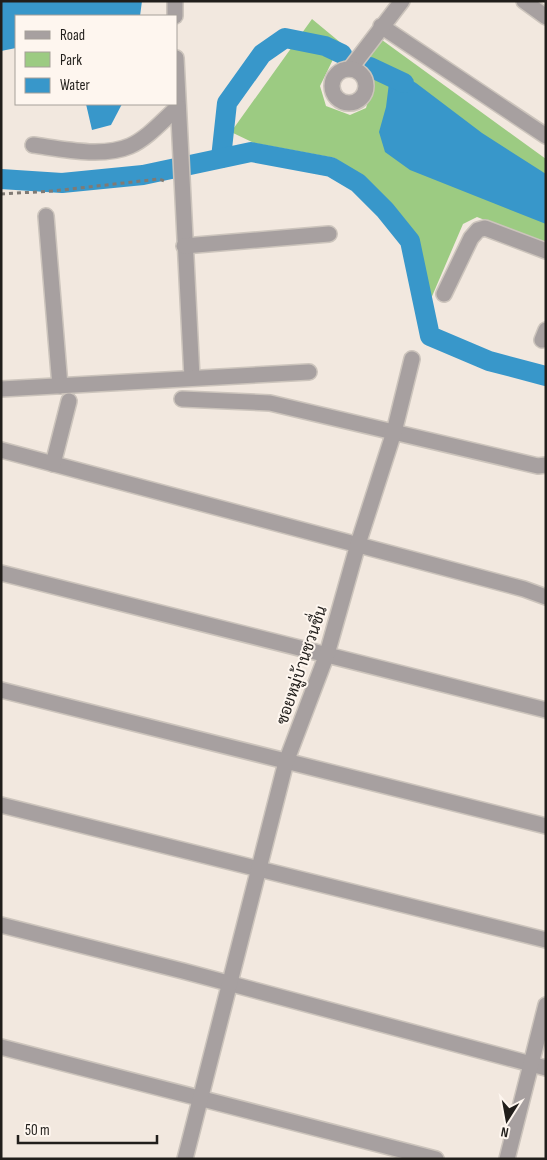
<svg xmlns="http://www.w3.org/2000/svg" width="547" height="1160" font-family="'Sofia Sans Condensed',Sarabun,sans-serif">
<rect width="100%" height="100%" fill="#f2e8df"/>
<polygon fill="#9ccb82" points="312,19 341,43 320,86 326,106 350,115 366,108 371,91 370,72 360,64 382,40 546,159 546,244 477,217 463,224 430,301 418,241 379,195 335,158 254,143 231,132"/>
<g fill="#3897ca">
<polygon points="1,1 142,1 140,16 16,16 16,48 1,51"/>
<polygon points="373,63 390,68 416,83 482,133 546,174 546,224 410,170 385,152 379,132 386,107 390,75"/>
<polygon points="86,104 122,104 111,125 92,130"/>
</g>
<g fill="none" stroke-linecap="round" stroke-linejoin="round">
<g stroke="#3897ca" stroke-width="20">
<polyline points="370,67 404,83"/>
<polyline points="221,158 227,103 262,54 285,38 325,46 342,54"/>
<polyline points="1,179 62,183 143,175 251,152 331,167 358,183 385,210 410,241 430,336 489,361 546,376"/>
</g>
<defs>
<g id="minor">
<polyline points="175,1 175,16"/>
<polyline points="524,1 546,17"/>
<polyline points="381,26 546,136"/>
<polyline points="176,58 192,378"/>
<polyline points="350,69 402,1"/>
<circle cx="349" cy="86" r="17"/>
<path d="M33,145c29,4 69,13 97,1 18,-8 33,-26 48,-39"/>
<polyline points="46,216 60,386"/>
<polyline points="184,246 329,234"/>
<polyline points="444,294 471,238 478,230 485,228 546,251"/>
<polyline points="542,340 546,330"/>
<polyline points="1,389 309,372"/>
<polyline points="182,399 270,403 538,466 546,465"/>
<polyline points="1,450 524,589 546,597"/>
<polyline points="53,464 69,401"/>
<polyline points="1,573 546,710"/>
<polyline points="1,690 546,826"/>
<polyline points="1,805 546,940"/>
<polyline points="1,925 183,971 546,1068"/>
<polyline points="1,1047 436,1159"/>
<polyline points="185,1159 286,762 327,654 358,544 394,432 412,359"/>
<polyline points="507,1159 546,1005"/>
</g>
</defs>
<use href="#minor" stroke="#ccc4bc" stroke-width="18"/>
<polyline stroke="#807a74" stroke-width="3" stroke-dasharray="4 4" stroke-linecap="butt" points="1,194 53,191 159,179 167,182"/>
<use href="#minor" stroke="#a7a0a0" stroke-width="15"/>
</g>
<g text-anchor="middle" stroke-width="4" stroke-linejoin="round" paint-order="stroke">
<g font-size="16" fill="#211e1b" stroke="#fef6ef">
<text transform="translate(301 665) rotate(-71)" y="6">ซอยหมู่บ้านชวนชื่น</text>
</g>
</g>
<rect width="547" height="1160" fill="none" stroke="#211e1b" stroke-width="5"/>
<rect x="15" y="15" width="162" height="90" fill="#fef6ef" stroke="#a6a09a"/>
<rect x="25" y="31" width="25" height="8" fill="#a7a0a0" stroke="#a6a09a"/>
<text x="60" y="40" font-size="15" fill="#211e1b">Road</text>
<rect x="25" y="52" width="25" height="15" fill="#9ccb82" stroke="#a6a09a"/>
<text x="60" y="65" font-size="15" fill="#211e1b">Park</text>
<rect x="25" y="78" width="25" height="15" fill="#3897ca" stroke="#a6a09a"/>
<text x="60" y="90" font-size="15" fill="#211e1b">Water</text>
<g transform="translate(507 1120) rotate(191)" stroke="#fef6ef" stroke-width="4" paint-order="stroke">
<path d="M0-4L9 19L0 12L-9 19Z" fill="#211e1b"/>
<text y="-8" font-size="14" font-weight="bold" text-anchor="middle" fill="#211e1b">N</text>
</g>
<path d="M18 1135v8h139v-8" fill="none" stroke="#211e1b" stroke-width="2.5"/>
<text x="25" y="1135" font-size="15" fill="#211e1b" stroke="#fef6ef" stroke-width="4" paint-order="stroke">50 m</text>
</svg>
